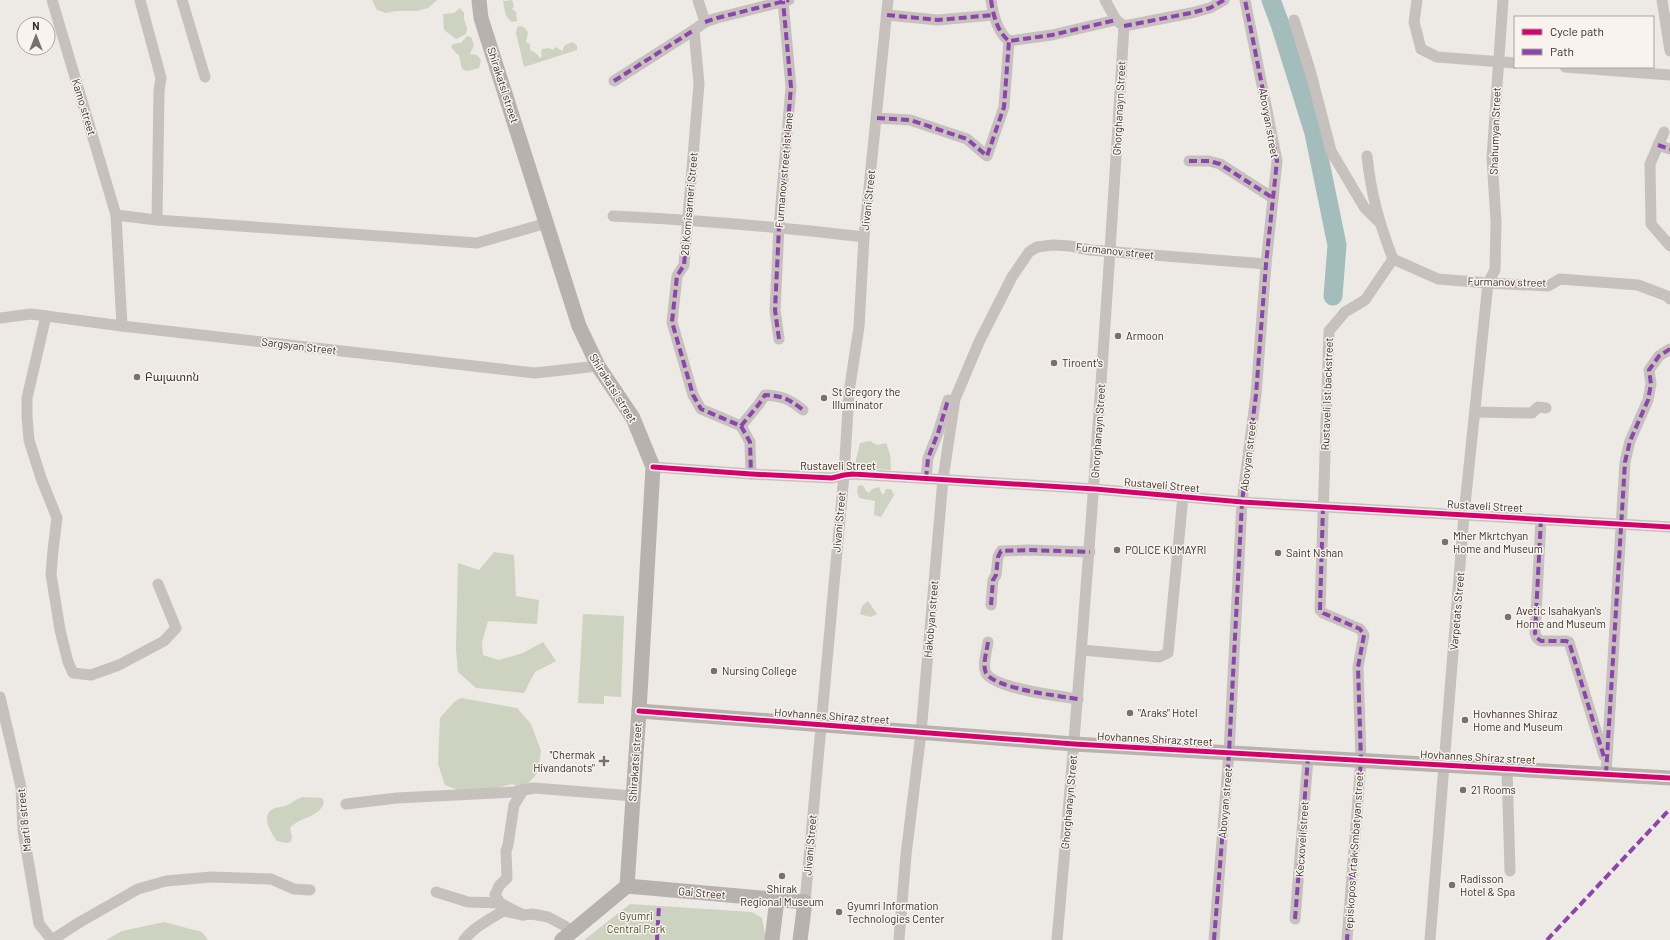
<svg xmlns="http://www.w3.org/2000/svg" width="1670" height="940" font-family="Barlow,'Noto Sans Armenian',sans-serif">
<rect width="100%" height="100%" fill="#ede9e4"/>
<g fill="#ced2c0">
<polygon points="372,0 437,0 428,8 417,11 396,11 386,13 377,10"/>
<path d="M512,0l2,6 -2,3 4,3 1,9 -5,1c-8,-5 -7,-13 -9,-21z"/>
<polygon points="460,8 464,13 464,19 467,28 466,34 456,39 444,30 443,14 454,13"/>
<polygon points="519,26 524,27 528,32 526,42 530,44 530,50 536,53 540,58 542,56 541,53 542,49 549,48 553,50 556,47 562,51 565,45 573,42 577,46 577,50 524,67 516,33 517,28"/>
<polygon points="467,36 471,37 474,45 470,54 477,55 481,60 479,68 467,71 462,69 459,55 456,53 451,47 453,44 461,43"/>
<polygon points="870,441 877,445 886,443 890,454 891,470 854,468 860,443"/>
<polygon points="862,485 864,487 866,491 869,493 872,489 879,487 882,494 884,494 886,489 891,489 894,495 881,517 874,515 875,501 859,498 857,491 858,486"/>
<polygon points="494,552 514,555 516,596 539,600 537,624 488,621 482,642 483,655 499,660 523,653 543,642 556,661 535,672 524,693 476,688 458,672 456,649 458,563 479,570"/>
<polygon points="868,601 877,614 870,617 860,614 862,606"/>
<polygon points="583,614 624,616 621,697 604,696 604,704 578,703"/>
<polygon points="461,698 517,708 531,724 541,751 538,772 524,789 512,784 471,795 445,785 438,764 440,718 454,702"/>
<path d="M302,797l20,1 2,4c-4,16 -26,15 -34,26l2,9 -1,5 -5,1 -9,-2c-6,-9 -18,-26 -2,-33 3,-1 7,-1 10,-2 6,-2 11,-7 17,-9z"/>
<polygon points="630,904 752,912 762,918 766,938 765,940 584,940"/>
<polygon points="164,922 202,932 208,940 106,940 122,931"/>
</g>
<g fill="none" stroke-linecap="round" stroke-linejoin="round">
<polyline stroke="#a2bdbc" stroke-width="19" points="1271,0 1280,24 1314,133 1337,245 1333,296"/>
<g stroke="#c6c1bd" stroke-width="11">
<polyline points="52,0 116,215 122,326"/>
<polyline points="140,0 161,78 159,91 157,220"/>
<polyline points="182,0 205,77"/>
<polyline points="698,0 705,22 694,30 699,84 684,265 677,276 672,322 693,395 701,409 741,426 750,442 751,474"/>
<path d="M991,0c2,14 6,32 18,41l43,-6 64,-15"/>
<polyline points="1417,0 1414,22 1421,49 1437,57 1515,63"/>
<polyline points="1662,0 1670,51"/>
<polyline points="887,15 938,20 993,15"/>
<polyline points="1294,20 1310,70 1331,151 1364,207 1378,221"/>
<polyline points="705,22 717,18 789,0"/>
<polyline points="1124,26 1191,13 1210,8 1224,0"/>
<polyline points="1565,67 1670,75"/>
<polyline points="614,81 694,30"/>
<polyline points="877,118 910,120 967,139 987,156 1004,107 1009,41"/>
<polyline points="1664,132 1650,164 1651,224 1670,246"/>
<polyline points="1658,145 1670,149"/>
<path d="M1367,156c4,38 12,67 26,103"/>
<polyline points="1189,161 1209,161 1220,164 1273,198"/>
<polyline points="116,215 157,220 477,243 547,223"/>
<path d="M613,216c84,4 167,11 251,21"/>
<polyline points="1393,259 1438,279 1488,283 1548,286 1560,279 1638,285 1667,296 1670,299"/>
<polyline points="46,316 27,398 27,417 29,440 41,478 57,518 53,550 51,574 60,630 68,662 73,673 91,675 119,665 164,641 176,628 158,584"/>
<polyline points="0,318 31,314 122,326 535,373 598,366"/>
<polyline points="779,339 775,310 779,227 791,87 783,1"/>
<polyline points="1475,412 1532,413 1538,407 1546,408"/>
<path d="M741,426l18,-22 6,-9c18,1 24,4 38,15"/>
<polyline points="653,467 751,474 832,478 844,475 853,474 1095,489 1242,502 1670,527"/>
<polyline points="926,479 928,458 938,433 948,400"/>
<polyline points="1541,519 1535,633 1537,638 1541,641 1566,641 1569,642 1604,756"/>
<polyline points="991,605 993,580 996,575 998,557 1001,551 1029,550 1090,552"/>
<path d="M988,642c-1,8 -6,24 -2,31 9,16 74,23 92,26"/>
<polyline points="1082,650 1159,657 1168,653 1183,496"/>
<polyline points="0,697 21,787 23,830 39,924 52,940"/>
<polyline points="1507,769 1510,871"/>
<polyline points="1606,774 1625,462 1630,441 1648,400 1651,384 1649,370 1659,356 1670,349"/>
<polyline points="346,804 397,798 514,792 534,788 633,796"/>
<polyline points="436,892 468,902 500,903"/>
<polyline points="805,902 844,475 849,392 859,327 864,237 888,0"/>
<polyline points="523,915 500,903 495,895 499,886 507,878 506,851 508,845 514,805 524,789"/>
<polyline points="1295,919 1308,758"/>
<polyline points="52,940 80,922 138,889 166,881 211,877 271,879 294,889 310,890"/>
<path d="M464,940c10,-13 26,-21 39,-29l20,4 9,-1 16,3 17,9 5,8"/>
<polyline points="899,940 906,855 921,733 943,479 955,399 979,342 1012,277 1029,252 1037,247 1053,245 1070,246 1090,250 1266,264"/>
<path d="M1057,940c27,-304 49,-609 67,-914l-8,-6 -11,-20"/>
<polyline points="1214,940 1229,753 1242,502 1256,395 1266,264 1277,161 1245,0"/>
<polyline points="1347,940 1361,760 1358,667 1364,635 1360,629 1323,613 1320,610 1329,331 1345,312 1365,300 1393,259"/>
<polyline points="1430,940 1464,515 1488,283 1495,270 1496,222 1492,158 1503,0"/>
</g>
<g stroke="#b7b2ae" stroke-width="15">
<polyline points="479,0 481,18 579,326 598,366 633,418 653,467 639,711 627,886"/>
<polyline points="639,711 1074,744 1670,778"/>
<polyline points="627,886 805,902 800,940"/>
<polyline points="562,940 627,886"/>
<polyline points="772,940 777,899"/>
</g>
<g stroke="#8e44ad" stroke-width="4" stroke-dasharray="8 4" stroke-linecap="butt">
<path d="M991,0c2,14 6,32 18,41l43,-6 64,-15"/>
<polyline points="887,15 938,20 993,15"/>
<polyline points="705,22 717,18 789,0"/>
<polyline points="1124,26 1191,13 1210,8 1224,0"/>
<polyline points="614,81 694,30"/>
<polyline points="877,118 910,120 967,139 987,156 1004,107 1009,41"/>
<polyline points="1658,145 1670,149"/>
<polyline points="1189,161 1209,161 1220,164 1273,198"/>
<polyline points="688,220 684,265 677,276 672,322 693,395 701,409 741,426 750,442 751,474"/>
<polyline points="779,339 775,310 779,227 791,87 783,1"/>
<path d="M741,426l18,-22 6,-9c18,1 24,4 38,15"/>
<polyline points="926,479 928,458 938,433 948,400"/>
<polyline points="1323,506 1320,610 1323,613 1360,629 1364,635 1358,667 1361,760 1347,940"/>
<polyline points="1541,519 1535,633 1537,638 1541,641 1566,641 1569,642 1604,757"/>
<polyline points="991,605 993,580 996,575 998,557 1001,551 1029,550 1090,552"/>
<path d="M988,642c-1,8 -6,24 -2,31 9,16 74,23 92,26"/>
<polyline points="1606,774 1625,462 1630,441 1648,400 1651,384 1649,370 1659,356 1670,349"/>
<polyline points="1295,919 1308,758"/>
<polyline points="657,940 659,905"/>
<polyline points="1214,940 1229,753 1242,502 1256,395 1266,264 1277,161 1245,0"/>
<polyline points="1547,940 1670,809"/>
</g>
<defs>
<g id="cycleway">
<polyline points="653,467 751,474 832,478 844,475 853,474 1095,489 1242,502 1670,527"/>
<polyline points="639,711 1074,744 1670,778"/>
</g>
</defs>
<use href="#cycleway" stroke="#f9f3ed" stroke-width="8"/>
<use href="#cycleway" stroke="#d6006c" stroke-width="5"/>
</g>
<g fill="#77706c" stroke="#f9f3ed" stroke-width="1.5">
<circle cx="1118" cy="336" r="4"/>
<circle cx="1054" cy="363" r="4"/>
<circle cx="137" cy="377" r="4"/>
<circle cx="824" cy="398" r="4"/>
<circle cx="1445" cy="542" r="4"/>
<circle cx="1117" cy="550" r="4"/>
<circle cx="1278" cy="553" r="4"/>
<circle cx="1508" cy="617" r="4"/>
<circle cx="714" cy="671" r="4"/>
<circle cx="1130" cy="713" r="4"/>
<circle cx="1465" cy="720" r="4"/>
<path d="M602 755h4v4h4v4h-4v4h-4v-4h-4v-4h4z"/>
<circle cx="1463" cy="790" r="4"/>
<circle cx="782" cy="876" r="4"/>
<circle cx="1452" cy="885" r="4"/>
<circle cx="839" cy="912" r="4"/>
</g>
<g text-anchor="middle" stroke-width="3" stroke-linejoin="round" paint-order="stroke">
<g font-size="11" fill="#372f2b" stroke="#f9f3ed">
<text transform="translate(503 85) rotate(72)" y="4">Shirakatsi street</text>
<text transform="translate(84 107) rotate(73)" y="4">Kamo street</text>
<text transform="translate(1119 108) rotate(-87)" y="4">Ghorghanayn Street</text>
<text transform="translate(1269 123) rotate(80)" y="4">Abovyan street</text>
<text transform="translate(1495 131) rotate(-88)" y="4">Shahumyan Street</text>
<text transform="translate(784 170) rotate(-85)" y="4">Furmanov street 1st lane</text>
<text transform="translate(868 200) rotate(-84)" y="4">Jivani Street</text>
<text transform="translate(689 204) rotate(-85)" y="4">26 Komisarneri Street</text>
<text transform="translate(1115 251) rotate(6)" y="4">Furmanov street</text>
<text transform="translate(1507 282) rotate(1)" y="4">Furmanov street</text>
<text transform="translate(299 346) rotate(7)" y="4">Sargsyan Street</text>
<text transform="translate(613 388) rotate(58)" y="4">Shirakatsi street</text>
<text transform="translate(1327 394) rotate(-88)" y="4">Rustaveli 1st backstreet</text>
<text transform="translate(1098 431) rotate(-86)" y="4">Ghorghanayn Street</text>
<text transform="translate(1248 456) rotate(-83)" y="4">Abovyan street</text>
<text x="838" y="470">Rustaveli Street</text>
<text transform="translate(1162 485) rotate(5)" y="4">Rustaveli Street</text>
<text transform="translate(1485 506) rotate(3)" y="4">Rustaveli Street</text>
<text transform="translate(839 522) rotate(-85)" y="4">Jivani Street</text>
<text transform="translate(1457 611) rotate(-85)" y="4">Varpetats Street</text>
<text transform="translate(931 619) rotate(-85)" y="4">Hakobyan street</text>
<text transform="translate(832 716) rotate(4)" y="4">Hovhannes Shiraz street</text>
<text transform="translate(1155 739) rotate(3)" y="4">Hovhannes Shiraz street</text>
<text transform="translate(1478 757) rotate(3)" y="4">Hovhannes Shiraz street</text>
<text transform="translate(635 762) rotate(-86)" y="4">Shirakatsi street</text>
<text transform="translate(1069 802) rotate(-85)" y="4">Ghorghanayn Street</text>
<text transform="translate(1225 803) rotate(-85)" y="4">Abovyan street</text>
<text transform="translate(24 820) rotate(-96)" y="4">Marti 8 street</text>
<text transform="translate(1302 839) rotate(-86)" y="4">Kecxoveli street</text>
<text transform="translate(810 845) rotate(-85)" y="4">Jivani Street</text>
<text transform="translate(1354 850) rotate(-86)" y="4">episkopos Artak Smbatyan street</text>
<text transform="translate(702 893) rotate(5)" y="4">Gai Street</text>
</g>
<g font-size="11" fill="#372f2b" stroke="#f9f3ed" text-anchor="start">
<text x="1126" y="340">Armoon</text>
<text x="1062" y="367">Tiroent's</text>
<text x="145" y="381">Բալատոն</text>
<text x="832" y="396">St Gregory the<tspan x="832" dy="13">Illuminator</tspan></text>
<text x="1453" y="540">Mher Mkrtchyan<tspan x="1453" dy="13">Home and Museum</tspan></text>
<text x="1125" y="554">POLICE KUMAYRI</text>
<text x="1286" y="557">Saint Nshan</text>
<text x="1516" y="615">Avetic Isahakyan's<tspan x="1516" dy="13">Home and Museum</tspan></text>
<text x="722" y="675">Nursing College</text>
<text x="1138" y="717">"Araks" Hotel</text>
<text x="1473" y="718">Hovhannes Shiraz<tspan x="1473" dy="13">Home and Museum</tspan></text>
<text x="595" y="759" text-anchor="end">"Chermak<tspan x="595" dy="13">Hivandanots"</tspan></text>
<text x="1471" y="794">21 Rooms</text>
<text x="1460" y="883">Radisson<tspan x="1460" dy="13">Hotel &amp; Spa</tspan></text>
<text x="782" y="893" text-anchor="middle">Shirak<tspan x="782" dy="13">Regional Museum</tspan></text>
<text x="847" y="910">Gyumri Information<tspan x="847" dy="13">Technologies Center</tspan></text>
</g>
<g font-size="11" fill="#475331" stroke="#f9f3ed">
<text x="636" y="920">Gyumri<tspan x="636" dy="13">Central Park</tspan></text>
</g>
</g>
<rect x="1514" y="16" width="140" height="52" fill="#f9f3ed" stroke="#aba59f"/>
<rect x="1522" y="29" width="20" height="6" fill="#d6006c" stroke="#aba59f"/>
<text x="1550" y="36" font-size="12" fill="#372f2b">Cycle path</text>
<rect x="1522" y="49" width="20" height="6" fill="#8e44ad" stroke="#aba59f"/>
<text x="1550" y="56" font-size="12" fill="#372f2b">Path</text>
<g transform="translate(36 36)"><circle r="19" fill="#f9f3ed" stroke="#aba59f"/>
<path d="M0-3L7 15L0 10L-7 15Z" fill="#77706c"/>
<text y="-6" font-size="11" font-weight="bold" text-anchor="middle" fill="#372f2b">N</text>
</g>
</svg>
